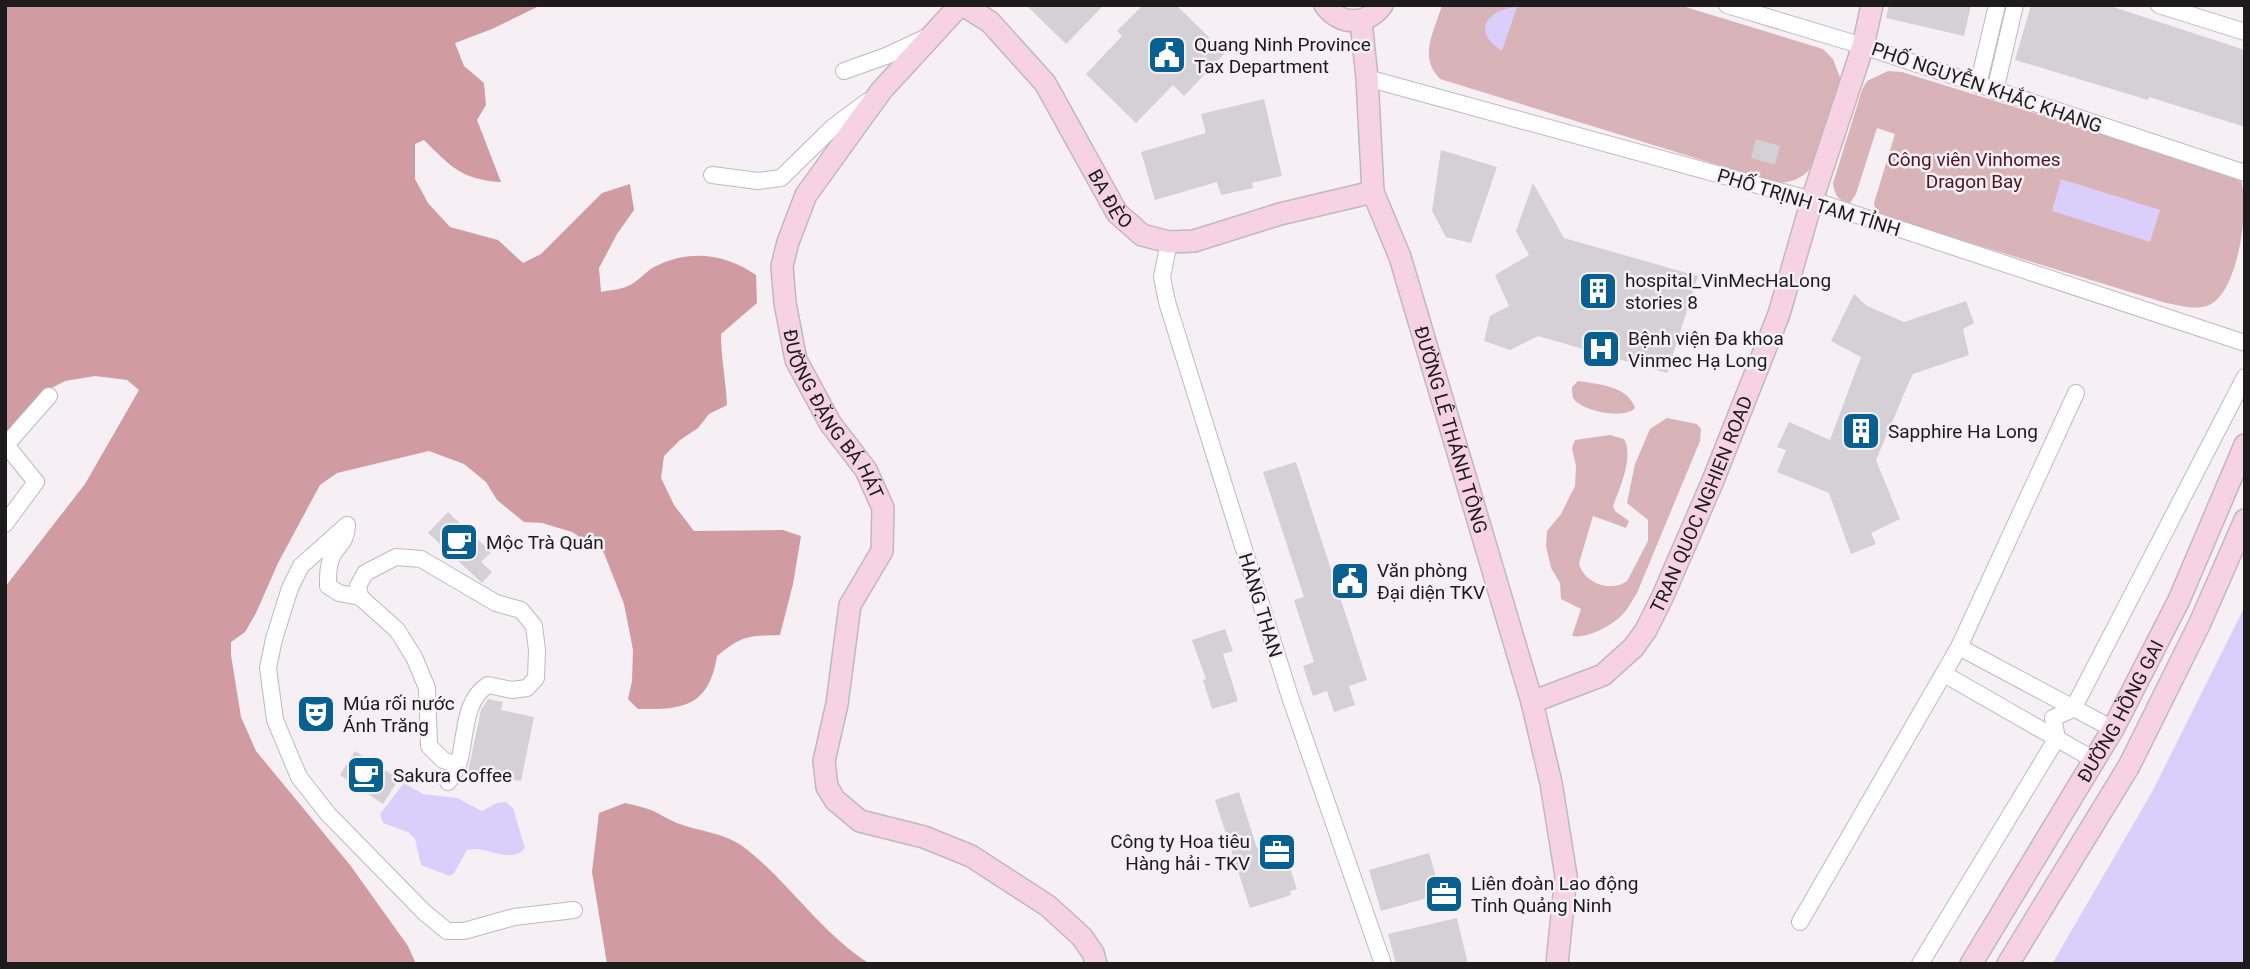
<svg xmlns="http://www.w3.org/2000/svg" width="2250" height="969" font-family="Roboto,sans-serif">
<rect width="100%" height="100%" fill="#f6f0f5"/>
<g fill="#d8b3b7">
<path d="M1442,5h237l144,44 10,10 8,21 -27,83c-10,16 -21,19 -38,20l-336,-104c-22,-23 -6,-46 2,-74z"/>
<path d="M1888,71l14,1 277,86 62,23c9,26 -3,112 -32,124 -14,6 -30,0 -43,-2l-290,-89 -2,-11 21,-69 -18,-6 -21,66 -6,9c-13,-3 -15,-8 -17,-20l29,-93 5,-9z"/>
<path d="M1578,381c20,3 50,5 57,27 -11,12 -54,3 -62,-10 -1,-4 -1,-8 -1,-11z"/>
<path d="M1667,418l30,6 4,5 -1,12 -63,152c-4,6 -8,14 -13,20 -11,12 -36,26 -52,23l9,-27 -20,-10 -1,-16 -9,-15 -5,-22 1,-15 14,-17 14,-28 1,-20 -4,-18 3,-8 35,-5 14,4c10,17 -4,49 -11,67l2,5 14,10 -3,7 -33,-12 -14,47c4,20 32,30 48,18l21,-40v-21l-21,-17 8,-39 15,-35z"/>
</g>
<g fill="#d09ba1">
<path d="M5,5h536l-49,24 -37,14 9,23 20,17 2,22 -9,15 24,62c-39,-2 -51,-16 -77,-42l-9,4v35l13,24 22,24 48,13 25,23 18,-9 61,-61 28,-9 4,26 -17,24 -18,34 2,24c8,-2 19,-2 27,-6 10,-4 17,-14 26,-19 34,-18 71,-14 102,8l1,28 -36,31c0,24 5,47 6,71l-18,9 -11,14 -18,12 -16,16 -3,22 13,27 20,26 89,-1 18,6 -8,48 -13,51c-32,1 -37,0 -63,21 -8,50 -33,54 -79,53l-10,-10 4,-18 1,-31 -9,-46 -20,-51 -32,-21 -30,-9 -18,-1 -27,-22 -11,-18 -22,-18 -35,-13 -92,22 -17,12 -42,78 -22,50 -11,19 -14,10v13l10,62 15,34 94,114 58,81 8,18h-411v-377l80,-103 54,-94 -12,-10 -32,-4 -30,5 -23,12 -37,43z"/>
<path d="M625,803c9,2 18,4 26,7 10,4 19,11 29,14 22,8 46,9 65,24 45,35 76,85 125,116h-263l-15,-92 7,-59z"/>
</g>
<g fill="#dacefb">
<path d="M1517,7l-15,44c-31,-20 -16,-41 15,-44z"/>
<polygon points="2061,179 2160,210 2150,242 2052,211"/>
<polygon points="2245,606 2245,964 2052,964 2152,792"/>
<path d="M404,783l19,11 34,4 25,13 15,-8 9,-1 7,6 12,40c-16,18 -39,-4 -58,2l-13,23 -4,3 -29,-11 -6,-26 -7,-7 -25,-9 -3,-9z"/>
</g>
<g fill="#d4d0d6">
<polygon points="1026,5 1104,5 1066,44"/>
<polygon points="1143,5 1176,5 1225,53 1184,96 1173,85 1136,123 1086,74 1122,36 1117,31"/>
<polygon points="1889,5 1971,5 1964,36 1886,18"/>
<polygon points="2031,5 2107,5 2245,50 2245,127 2149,97 2148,100 2015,60"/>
<polygon points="1264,99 1282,176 1252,183 1253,188 1221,195 1217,182 1155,200 1141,152 1206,133 1201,114"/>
<polygon points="1756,139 1780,146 1775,165 1751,158"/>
<polygon points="1441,150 1497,167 1471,243 1446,237 1432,211"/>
<polygon points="1533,183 1564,238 1698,276 1667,373 1538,336 1510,350 1484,341 1490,316 1509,306 1495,275 1529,255 1516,231"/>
<polygon points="1854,294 1867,306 1904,322 1966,301 1974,323 1963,329 1969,355 1913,374 1910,380 1876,460 1900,519 1871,533 1876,544 1851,554 1829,493 1777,472 1786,450 1777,447 1789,422 1830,440 1861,357 1831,341"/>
<polygon points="1296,462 1367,680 1349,686 1355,705 1334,712 1327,691 1313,696 1303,666 1314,662 1294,600 1304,597 1263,472"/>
<polygon points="448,512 491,552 481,562 492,572 482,583 428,533"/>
<polygon points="1225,629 1233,651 1223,654 1238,701 1212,709 1203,680 1206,679 1192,640"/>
<polygon points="321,696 332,725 310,733 299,704"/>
<polygon points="488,699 503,702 501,710 534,717 521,781 468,772 481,710"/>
<polygon points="355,751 399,779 383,804 340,775"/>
<polygon points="1239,792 1257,848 1281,841 1297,889 1290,891 1291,895 1250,908 1215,800"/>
<polygon points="1429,853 1441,894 1381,911 1369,870"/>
<polygon points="1457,918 1468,964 1396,964 1388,934"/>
</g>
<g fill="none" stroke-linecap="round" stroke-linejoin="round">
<defs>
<g id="street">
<polyline points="1727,5 1863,46 2245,173"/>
<polyline points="2159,5 2245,32"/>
<polyline points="844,71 886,56 927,37"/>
<polyline points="1367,78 1812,200 2245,343"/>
<polyline points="1978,85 1997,5"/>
<polyline points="1995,91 2015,5"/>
<polyline points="712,175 758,181 781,178 833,127 868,101"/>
<polyline points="1169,242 1162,277 1167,302 1290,697 1383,964"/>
<polyline points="5,524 36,482 6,445 49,396"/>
<polyline points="347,525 301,566 290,588 274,639 268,668 275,720 299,777 328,814 424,912 447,931 464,931 514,917 574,910"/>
<path d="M347,525c-2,21 -7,16 -15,31 -4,10 -4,19 -4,30l11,7 21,4 37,33 17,27 13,31 2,58 14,14 15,5"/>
<path d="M360,597l-2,-11 7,-13 31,-16 25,2 75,44 25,7 13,16 3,24 -1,28 -9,10 -15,2 -24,-5c-25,15 -22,52 -29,77 -2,7 -7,14 -11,20"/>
<polyline points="1959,647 2113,729"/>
<polyline points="1944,674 2096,761"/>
<polyline points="1800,922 1959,647 2076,393"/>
<polyline points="1920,964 2057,738 2053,718 2073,709 2245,377"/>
</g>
<g id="secondary">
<path id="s1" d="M960,5l-79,86 -75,104 -18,47 -6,24 3,37 11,57 34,63 36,47 17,38 -1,43 -32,54 -13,99 -13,57 3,26 8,13 25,21 64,16 47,19 77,50 34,31 11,16 3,11"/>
<path id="s2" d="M963,5l27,17 55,61 72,130 25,22 27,7 25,-1 86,-27 93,-22"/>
<path d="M1325,5c15,21 42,21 57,0"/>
<path id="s3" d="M1361,21l6,57 6,114 27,65 132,445 19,81 15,93 -9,88"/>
<path id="s4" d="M1532,702l71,-27 31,-28 12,-17 16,-32 50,-115 67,-169 33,-114 51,-154 9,-41"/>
<path id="s5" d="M1971,964l142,-235 66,-129 66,-155"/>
<polyline points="2008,964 2129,766 2200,623 2245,520"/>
</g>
</defs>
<use href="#street" stroke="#bfb9be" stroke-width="18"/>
<use href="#secondary" stroke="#bfb9be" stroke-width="24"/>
<use href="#street" stroke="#fff" stroke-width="16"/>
<use href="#secondary" stroke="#f7d2e4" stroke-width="21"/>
</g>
<defs>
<symbol id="civic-square" viewBox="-11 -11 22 22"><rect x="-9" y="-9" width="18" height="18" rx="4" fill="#066192" stroke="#f6f0f5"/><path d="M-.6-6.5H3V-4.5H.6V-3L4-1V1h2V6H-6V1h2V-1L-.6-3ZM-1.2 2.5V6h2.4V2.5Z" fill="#fff"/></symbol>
<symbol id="building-square" viewBox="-11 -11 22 22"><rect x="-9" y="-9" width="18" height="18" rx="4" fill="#066192" stroke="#f6f0f5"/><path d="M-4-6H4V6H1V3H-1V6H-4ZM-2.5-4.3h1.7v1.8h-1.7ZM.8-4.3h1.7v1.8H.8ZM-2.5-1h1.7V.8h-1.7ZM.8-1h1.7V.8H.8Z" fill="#fff"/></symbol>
<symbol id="hospital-square" viewBox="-11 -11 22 22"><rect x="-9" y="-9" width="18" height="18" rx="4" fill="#066192" stroke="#f6f0f5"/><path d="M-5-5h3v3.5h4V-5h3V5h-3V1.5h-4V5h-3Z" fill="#fff"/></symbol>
<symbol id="cafe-square" viewBox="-11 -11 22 22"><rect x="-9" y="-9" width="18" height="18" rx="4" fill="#066192" stroke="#f6f0f5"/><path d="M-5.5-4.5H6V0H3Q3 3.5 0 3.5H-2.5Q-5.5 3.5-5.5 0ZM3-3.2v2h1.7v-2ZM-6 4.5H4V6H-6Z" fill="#fff"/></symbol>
<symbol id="theatre-square" viewBox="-11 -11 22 22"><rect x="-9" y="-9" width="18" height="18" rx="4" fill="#066192" stroke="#f6f0f5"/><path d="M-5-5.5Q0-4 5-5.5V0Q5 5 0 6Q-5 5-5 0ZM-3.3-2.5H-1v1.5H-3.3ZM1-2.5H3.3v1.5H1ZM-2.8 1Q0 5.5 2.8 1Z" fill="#fff"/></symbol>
<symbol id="office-square" viewBox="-11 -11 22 22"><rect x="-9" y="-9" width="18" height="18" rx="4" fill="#066192" stroke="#f6f0f5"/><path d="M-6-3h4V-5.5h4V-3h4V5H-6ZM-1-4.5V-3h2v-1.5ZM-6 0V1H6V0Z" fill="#fff"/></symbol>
</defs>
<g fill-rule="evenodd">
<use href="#civic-square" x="1145" y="33" width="44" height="44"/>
<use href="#building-square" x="1576" y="269" width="44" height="44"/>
<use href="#hospital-square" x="1579" y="327" width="44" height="44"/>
<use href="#building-square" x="1839" y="409" width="44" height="44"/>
<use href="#cafe-square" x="437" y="520" width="44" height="44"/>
<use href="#civic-square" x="1328" y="559" width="44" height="44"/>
<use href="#theatre-square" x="294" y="692" width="44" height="44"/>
<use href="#cafe-square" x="344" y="753" width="44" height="44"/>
<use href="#office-square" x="1255" y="830" width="44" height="44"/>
<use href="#office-square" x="1422" y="872" width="44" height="44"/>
</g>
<g text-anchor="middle" stroke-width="5" stroke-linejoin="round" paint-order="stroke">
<g font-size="19" fill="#1d1b1c" stroke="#f6f0f5" text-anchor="start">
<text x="1194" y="51">Quang Ninh Province<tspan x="1194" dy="22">Tax Department</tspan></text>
<text x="1625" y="287">hospital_VinMecHaLong<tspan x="1625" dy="22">stories 8</tspan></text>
<text x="1628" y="345">Bệnh viện Đa khoa<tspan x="1628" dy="22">Vinmec Hạ Long</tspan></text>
<text x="1888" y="438">Sapphire Ha Long</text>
<text x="486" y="549">Mộc Trà Quán</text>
<text x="1377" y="577">Văn phòng<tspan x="1377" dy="22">Đại diện TKV</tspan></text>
<text x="343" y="710">Múa rối nước<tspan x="343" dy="22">Ánh Trăng</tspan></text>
<text x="393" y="782">Sakura Coffee</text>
<text x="1250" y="848" text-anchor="end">Công ty Hoa tiêu<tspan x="1250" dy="22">Hàng hải - TKV</tspan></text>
<text x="1471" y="890">Liên đoàn Lao động<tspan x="1471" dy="22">Tỉnh Quảng Ninh</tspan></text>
</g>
<g font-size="19" fill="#1d1b1c" stroke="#f6f0f5">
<text transform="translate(1987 87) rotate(19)" y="7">PHỐ NGUYỄN KHẮC KHANG</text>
<text dy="7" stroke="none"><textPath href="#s2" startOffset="247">BA ĐÈO</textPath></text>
<text transform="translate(1809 202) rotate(17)" y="7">PHỐ TRỊNH TAM TỈNH</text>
<text dy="7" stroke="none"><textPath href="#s1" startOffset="480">ĐƯỜNG ĐẶNG BÁ HÁT</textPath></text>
<text dy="7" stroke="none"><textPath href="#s3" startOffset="422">ĐƯỜNG LÊ THÁNH TÔNG</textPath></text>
<text dy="7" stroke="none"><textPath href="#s4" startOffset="276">TRAN QUOC NGHIEN ROAD</textPath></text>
<text transform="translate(1261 605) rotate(73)" y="7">HÀNG THAN</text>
<text dy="7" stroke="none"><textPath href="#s5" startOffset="294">ĐƯỜNG HỒNG GAI</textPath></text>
</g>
<g font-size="19" fill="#501120" stroke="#f6f0f5">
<text x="1974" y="166">Công viên Vinhomes<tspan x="1974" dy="22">Dragon Bay</tspan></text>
</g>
</g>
<rect width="2250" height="969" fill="none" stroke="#1d1b1c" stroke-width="14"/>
</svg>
